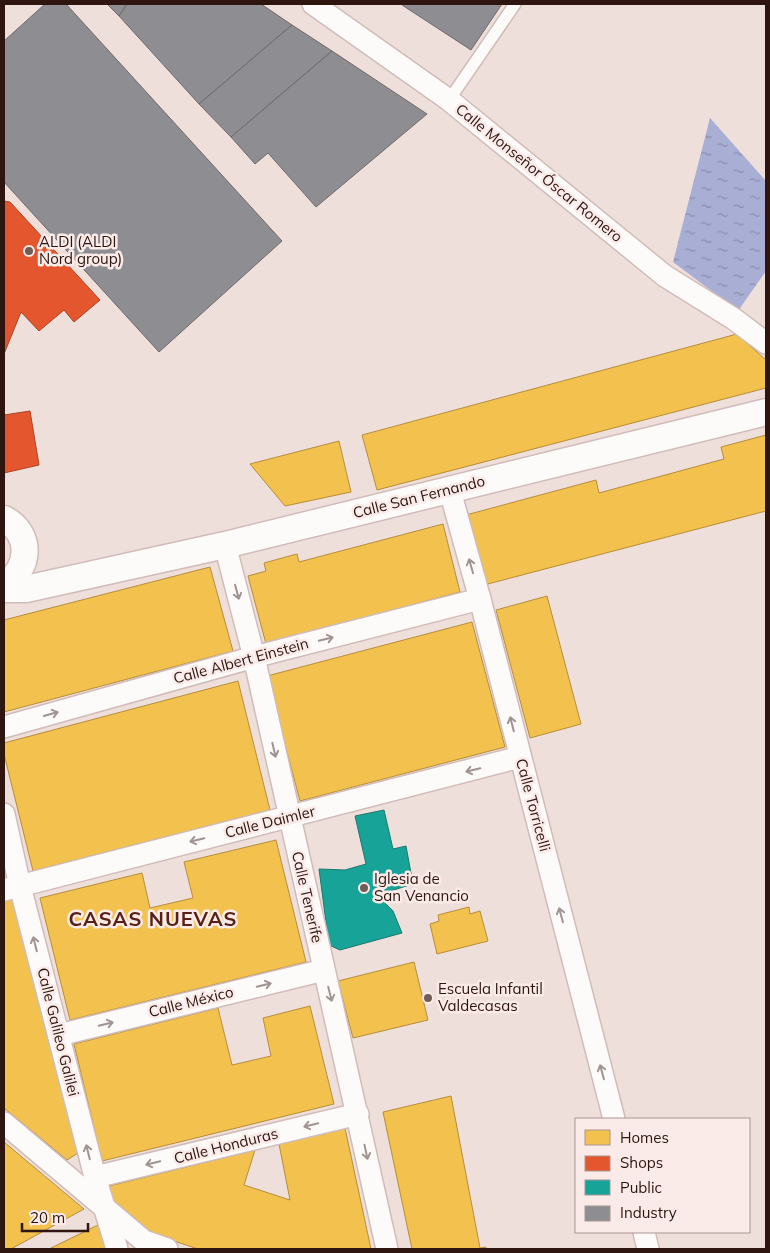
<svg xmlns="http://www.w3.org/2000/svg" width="770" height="1253" font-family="Mulish,sans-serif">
<defs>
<pattern id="water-ripples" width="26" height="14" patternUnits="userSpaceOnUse" patternTransform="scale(1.25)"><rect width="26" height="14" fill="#a9aed4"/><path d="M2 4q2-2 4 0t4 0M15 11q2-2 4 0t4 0" fill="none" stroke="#8a8cab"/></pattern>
</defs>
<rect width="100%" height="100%" fill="#efdfdb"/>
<polygon fill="url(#water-ripples)" points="710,118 766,181 766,271 738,311 673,262"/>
<g fill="#f2c14e" stroke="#b78d3b">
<polygon points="737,334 766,360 766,388 377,490 362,435"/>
<polygon points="766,435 766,511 484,585 466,515 596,480 599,493 724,459 721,447"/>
<polygon points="339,441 351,492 285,506 250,464"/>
<polygon points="443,524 460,592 266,644 248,576 266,571 264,563 297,554 299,562"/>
<polygon points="210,567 233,651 4,712 4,620"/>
<polygon points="547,596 581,724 530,738 496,610"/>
<polygon points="472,622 505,747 300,801 267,676"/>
<polygon points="238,681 270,810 33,871 4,754 4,743"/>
<polygon points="276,840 306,962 70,1020 40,898 142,873 150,908 193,898 184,862"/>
<polygon points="12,898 78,1153 67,1160 4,1108 4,900"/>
<polygon points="469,907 470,914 480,911 488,941 437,954 430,924 439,921 438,915"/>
<polygon points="414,962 428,1020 353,1038 338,981"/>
<polygon points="310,1006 334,1104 102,1161 74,1044 218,1008 232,1065 271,1056 263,1018"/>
<polygon points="451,1096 480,1248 486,1247 486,1249 412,1249 383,1112"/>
<polygon points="345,1128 371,1249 198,1249 144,1231 114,1204 109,1186 255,1150 244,1185 290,1200 279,1144"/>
<polygon points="4,1142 84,1209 11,1249 4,1249"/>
<polygon points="98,1225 106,1249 49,1249"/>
</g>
<g fill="#e4572e" stroke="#ad4325">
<polygon points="4,201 10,202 100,300 74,322 64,310 39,331 21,312 4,354"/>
<polygon points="30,411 39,465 4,473 4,415"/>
</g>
<polygon fill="#17a398" stroke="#1e786f" points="384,810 393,849 406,846 413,884 377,895 393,911 402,933 340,950 329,945 319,869 345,870 366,864 355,816"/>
<g fill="#8d8d92" stroke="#70696b">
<polygon points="45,4 66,4 282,241 159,352 4,182 4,41"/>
<polygon points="107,4 127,4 119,16"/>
<polygon points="127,4 261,4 292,25 199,104 119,16"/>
<polygon points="403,4 502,4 471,50 402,5"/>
<polygon points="292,25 332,51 231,137 199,104"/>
<polygon points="332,51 427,114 316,207 268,153 255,164 231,137"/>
</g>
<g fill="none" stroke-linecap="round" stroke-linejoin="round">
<defs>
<polyline id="service" points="449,100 515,4"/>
<g id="minor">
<polyline points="313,4 449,100 665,276 734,319 766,343"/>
<polyline points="450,491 480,599 614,1119"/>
<polyline points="225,545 254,657 387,1249"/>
<polyline points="4,727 254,657 480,599"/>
<polyline points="4,814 20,886 95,1177 117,1249"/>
<polyline points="4,890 520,757"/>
<polyline points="59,1035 324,970"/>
<polyline points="4,1123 144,1241 167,1249"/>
<polyline points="95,1177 358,1114"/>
<polyline points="644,1232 648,1249"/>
</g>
<g id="tertiary">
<path d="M4,519c29,15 26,50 0,66"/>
<polyline points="4,589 26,589 225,545 766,412"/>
</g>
</defs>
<use href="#service" stroke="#d0bcb8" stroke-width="14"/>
<use href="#minor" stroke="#d0bcb8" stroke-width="24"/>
<use href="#tertiary" stroke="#d0bcb8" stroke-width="29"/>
<use href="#service" stroke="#fdfafa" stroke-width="11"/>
<use href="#minor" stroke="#fdfafa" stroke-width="21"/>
<use href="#tertiary" stroke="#fdfafa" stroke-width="26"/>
</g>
<defs><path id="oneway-shaft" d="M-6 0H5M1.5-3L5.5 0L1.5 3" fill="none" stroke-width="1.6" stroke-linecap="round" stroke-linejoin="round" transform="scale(1.25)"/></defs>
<g stroke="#a09391">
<use href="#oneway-shaft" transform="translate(471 566) rotate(-106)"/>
<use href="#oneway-shaft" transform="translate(237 592) rotate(75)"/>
<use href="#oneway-shaft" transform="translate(326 639) rotate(-14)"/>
<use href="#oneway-shaft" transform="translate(51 714) rotate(-16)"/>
<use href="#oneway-shaft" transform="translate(512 724) rotate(-104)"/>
<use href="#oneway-shaft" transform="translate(274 750) rotate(77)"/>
<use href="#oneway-shaft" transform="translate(473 770) rotate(166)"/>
<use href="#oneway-shaft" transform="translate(197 840) rotate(166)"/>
<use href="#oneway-shaft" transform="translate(561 915) rotate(-105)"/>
<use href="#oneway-shaft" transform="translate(35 944) rotate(-104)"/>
<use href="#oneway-shaft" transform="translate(264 985) rotate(-14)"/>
<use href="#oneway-shaft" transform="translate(330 994) rotate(76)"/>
<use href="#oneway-shaft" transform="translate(106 1024) rotate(-14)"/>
<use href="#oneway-shaft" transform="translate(602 1072) rotate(-105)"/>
<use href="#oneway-shaft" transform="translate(311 1125) rotate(166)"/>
<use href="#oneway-shaft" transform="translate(88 1152) rotate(-104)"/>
<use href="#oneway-shaft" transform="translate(366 1152) rotate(78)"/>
<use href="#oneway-shaft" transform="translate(153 1163) rotate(166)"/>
</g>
<g fill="#725c57" stroke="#faebe8" stroke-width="2">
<circle cx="29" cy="251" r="5"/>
<circle cx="364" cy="888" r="5"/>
<circle cx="428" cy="998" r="5"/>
</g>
<g text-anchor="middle" stroke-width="5" stroke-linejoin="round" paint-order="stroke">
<g font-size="15" fill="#2e1510" stroke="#faebe8">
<text transform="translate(539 173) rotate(39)" y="5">Calle Monseñor Óscar Romero</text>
<text transform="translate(419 497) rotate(-14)" y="5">Calle San Fernando</text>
<text transform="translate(241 661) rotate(-15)" y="5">Calle Albert Einstein</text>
<text transform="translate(533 805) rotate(75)" y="5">Calle Torricelli</text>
<text transform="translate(270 822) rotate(-14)" y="5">Calle Daimler</text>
<text transform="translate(307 897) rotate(77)" y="5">Calle Tenerife</text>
<text transform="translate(191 1002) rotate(-14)" y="5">Calle México</text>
<text transform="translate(58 1032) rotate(76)" y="5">Calle Galileo Galilei</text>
<text transform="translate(226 1146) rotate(-14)" y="5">Calle Honduras</text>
</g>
<g font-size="15" fill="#2e1510" stroke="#faebe8" text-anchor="start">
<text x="39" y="247">ALDI (ALDI<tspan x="39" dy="17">Nord group)</tspan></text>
<text x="374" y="884">Iglesia de<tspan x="374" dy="17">San Venancio</tspan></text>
<text x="438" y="994">Escuela Infantil<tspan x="438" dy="17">Valdecasas</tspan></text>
</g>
<g font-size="20" font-weight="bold" letter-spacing="1" fill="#592116" stroke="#faebe8">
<text x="153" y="926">CASAS NUEVAS</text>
</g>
</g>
<rect width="770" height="1253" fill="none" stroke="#2e1510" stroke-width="10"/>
<rect x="575" y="1118" width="175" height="115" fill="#faebe8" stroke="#a89592"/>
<rect x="585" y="1130" width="25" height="15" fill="#f2c14e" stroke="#a89592"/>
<text x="620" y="1143" font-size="15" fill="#2e1510">Homes</text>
<rect x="585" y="1156" width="25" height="15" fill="#e4572e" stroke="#a89592"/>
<text x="620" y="1168" font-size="15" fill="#2e1510">Shops</text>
<rect x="585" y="1180" width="25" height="15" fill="#17a398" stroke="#a89592"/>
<text x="620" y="1193" font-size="15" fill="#2e1510">Public</text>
<rect x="585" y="1206" width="25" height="15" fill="#8d8d92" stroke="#a89592"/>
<text x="620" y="1218" font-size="15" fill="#2e1510">Industry</text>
<path d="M22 1223v8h66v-8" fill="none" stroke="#2e1510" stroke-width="2.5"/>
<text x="30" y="1223" font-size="15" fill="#2e1510" stroke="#faebe8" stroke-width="4" paint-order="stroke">20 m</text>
</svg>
